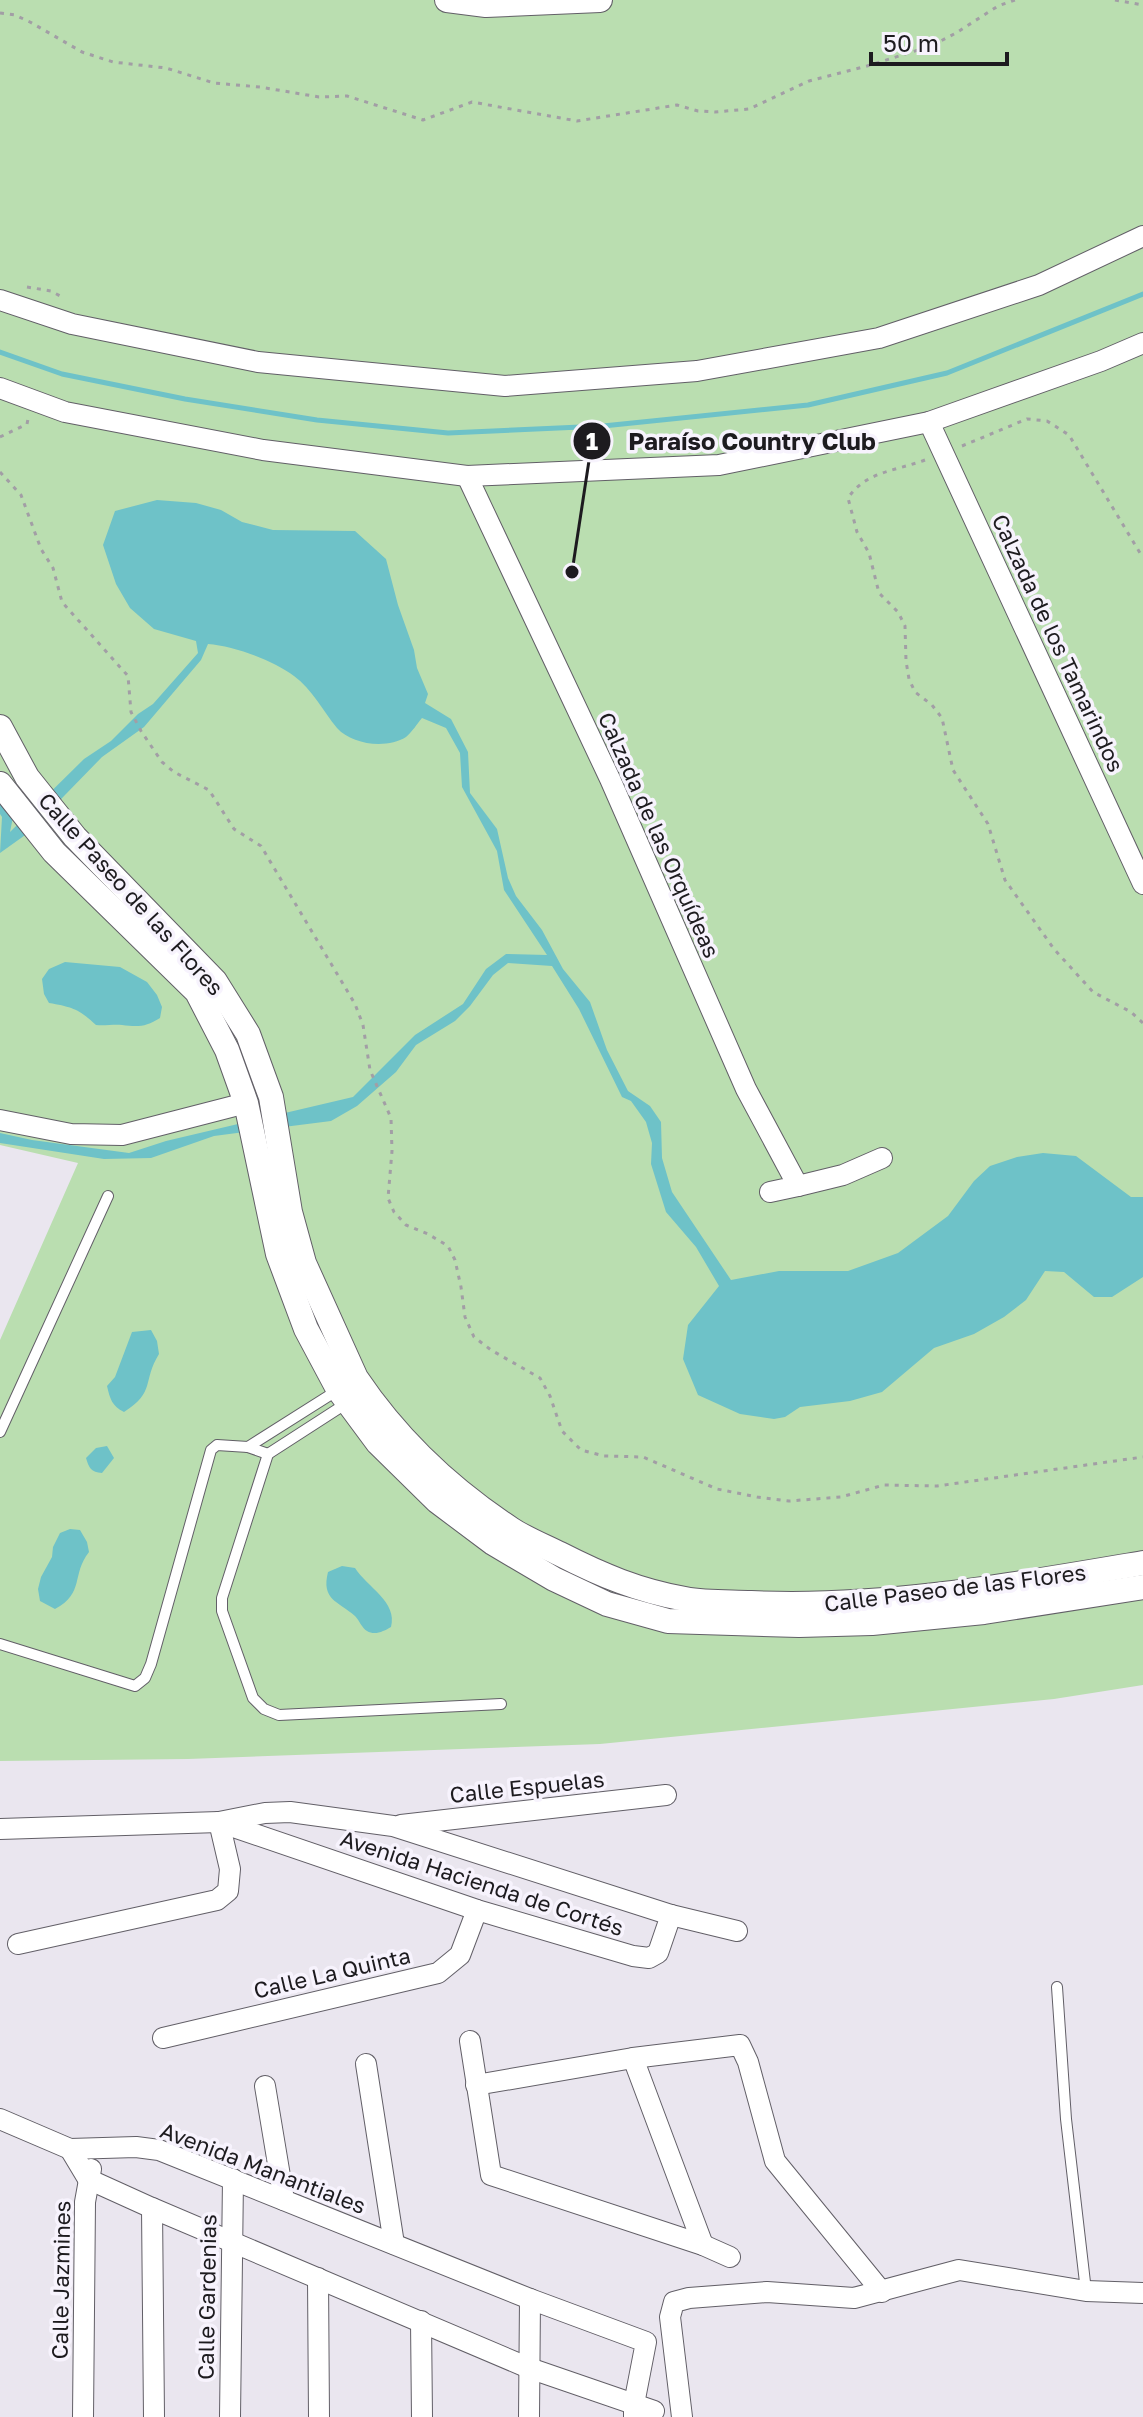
<svg xmlns="http://www.w3.org/2000/svg" width="1143" height="2417" font-family="'Golos Text',sans-serif">
<rect width="100%" height="100%" fill="#eae6ef"/>
<polygon fill="#badeb0" points="0,0 1143,0 1143,1685 1054,1699 600,1744 188,1759 0,1761 0,1340 78,1163 0,1145"/>
<g fill="#6ec2c8">
<path d="M157,500l39,3 25,7 21,12 31,8 82,1 31,28 12,46 16,45 3,18 11,26 -3,9 26,16 17,33 2,41 27,36 11,49 8,18 26,34 21,39 27,33 17,48 21,41 22,15 11,16 1,36 10,34 59,88 48,-9h69l50,-18 50,-37 26,-35 16,-15 27,-9 26,-4 33,3 55,41h12v80l-31,20h-18l-30,-25 -19,-1 -19,29 -22,17 -30,17 -40,14 -52,44 -32,9 -50,6 -15,10 -11,2 -34,-5 -42,-19 -15,-36 5,-34 31,-39 -23,-39 -30,-35 -15,-48 1,-21 -6,-21 -15,-21 -9,-4 -43,-88 -27,-43 -44,-3 -15,12 -23,31 -15,15 -39,24 -20,27 -39,34 -26,15 -117,15 -63,22 -47,1 -104,-16v-10l32,7 97,13 37,-12 187,-44 62,-62 48,-31 23,-35 20,-15 41,1 -43,-65 -7,-39 -35,-64 -2,-34 -14,-25 -24,-10c-5,6 -10,14 -16,19 -19,12 -54,8 -69,-9 -14,-17 -25,-39 -43,-52 -22,-16 -60,-30 -86,-32l-7,16 -57,67 -42,30 -74,76 -28,20 2,-36 -2,-3v-25l13,28 -3,15 74,-73 27,-18 27,-27 15,-10 45,-51 -2,-12 -42,-12 -24,-21 -14,-24 -13,-39 12,-34z"/>
<path d="M65,962l55,5 27,15 10,13 5,12 -2,11c-14,9 -22,9 -38,7 -8,-1 -17,1 -26,0 -17,-16 -24,-18 -47,-22l-5,-9 -2,-15 7,-10z"/>
<path d="M151,1330l6,11 2,13c-17,27 -3,38 -35,58 -12,-6 -14,-13 -17,-26l8,-9 17,-45z"/>
<path d="M107,1446l7,12 -12,15c-11,-1 -13,-5 -16,-15l10,-10z"/>
<path d="M70,1529l10,1 7,12 2,10c-18,23 -4,41 -34,57l-15,-8 -2,-12 3,-12 11,-20 1,-10 7,-14z"/>
<path d="M342,1566l13,2c12,19 43,34 36,59 -7,4 -16,9 -24,4 -5,-3 -8,-11 -12,-15 -17,-15 -34,-16 -27,-44z"/>
</g>
<g fill="none" stroke-linecap="round" stroke-linejoin="round">
<polyline stroke="#6ec2c8" stroke-width="5" points="0,352 62,374 185,399 317,420 448,433 603,426 808,405 947,373 1143,294"/>
<defs>
<g id="service">
<polyline points="0,1432 108,1196"/>
<polyline points="248,1447 338,1390"/>
<polyline points="268,1454 222,1598 222,1611 253,1698 264,1709 279,1715 501,1704"/>
<polyline points="268,1454 347,1403"/>
<polyline points="0,1644 135,1686 145,1678 151,1664 211,1450 217,1445 248,1447 268,1454"/>
<polyline points="1057,1987 1066,2119 1086,2291"/>
</g>
<g id="minor">
<polyline points="0,300 72,324 258,362 505,386 697,371 879,338 1039,285 1143,236"/>
<polyline points="0,388 65,412 263,450 467,476 719,465 929,422 1101,361 1143,343"/>
<polyline points="929,422 1143,884"/>
<polyline points="467,476 610,779 746,1089 798,1186 770,1192"/>
<polyline points="0,1120 71,1134 122,1135 246,1103"/>
<polyline points="798,1186 843,1175 882,1158"/>
<polyline points="401,1825 666,1795"/>
<polyline points="0,1829 219,1822 477,1910 633,1956 649,1958 658,1953 671,1915"/>
<polyline points="18,1944 217,1900 228,1891 230,1869 219,1822 265,1813 290,1812 393,1826 671,1915 737,1931"/>
<polyline points="163,2038 438,1973 460,1955 477,1910"/>
<polyline points="470,2041 491,2175 703,2245 730,2257"/>
<polyline points="633,2058 703,2245"/>
<polyline points="366,2064 394,2244"/>
<polyline points="476,2085 633,2058 740,2045 748,2062 775,2161 882,2292"/>
<polyline points="265,2086 284,2200"/>
<polyline points="0,2119 70,2149 136,2147 159,2150 530,2299 646,2342 634,2404 634,2417"/>
<polyline points="70,2149 88,2179 152,2208 529,2368 654,2411"/>
<polyline points="152,2208 154,2417"/>
<polyline points="318,2278 319,2417"/>
<polyline points="421,2321 422,2417"/>
<polyline points="83,2417 85,2202 91,2169"/>
<polyline points="230,2417 233,2179"/>
<polyline points="529,2417 530,2299"/>
<polyline points="682,2417 670,2317 674,2302 689,2298 767,2292 854,2298 959,2270 1086,2291 1143,2293"/>
</g>
<g id="tertiary">
<polyline points="447,0 486,5 600,0"/>
<path d="M0,727l27,50 48,60 140,144 33,53 23,63 19,115 14,51 52,115c41,61 94,111 155,151 15,10 33,17 49,25 41,21 79,37 125,45 21,4 45,3 66,4 132,6 263,-18 392,-40"/>
<polyline points="0,784 54,852 197,992 227,1050 246,1103 278,1254 306,1329 338,1389 378,1443 437,1501 493,1543 554,1579 607,1604 668,1621 799,1625 872,1623 984,1612 1143,1587"/>
</g>
</defs>
<use href="#service" stroke="#625f67" stroke-width="12"/>
<use href="#minor" stroke="#625f67" stroke-width="22"/>
<use href="#tertiary" stroke="#625f67" stroke-width="26"/>
<g stroke="#a29ea5" stroke-width="3" stroke-dasharray="4 6" stroke-linecap="butt">
<polyline points="1115,0 1143,5"/>
<polyline points="0,13 15,15 30,22 82,52 113,62 166,68 214,83 260,87 319,97 347,96 423,120 472,102 577,121 677,105 698,111 715,112 749,109 809,81 867,66 931,46 956,33 998,6 1015,0"/>
<polyline points="27,287 51,291 62,297 61,299"/>
<polyline points="0,437 27,424 28,419"/>
<polyline points="962,446 1027,419 1047,421 1069,435 1143,558"/>
<path d="M925,460c-29,11 -59,11 -77,38l9,34 12,21 10,40 19,19 7,14 1,35 3,18 6,13 17,13 10,13 11,52 35,54 17,56 49,69 39,43 38,20 12,11"/>
<polyline points="0,472 21,495 41,549 53,568 62,602 128,676 131,712 141,731 162,762 174,772 209,790 234,829 261,846 355,1004 363,1025 370,1070 391,1118 392,1151 388,1198 394,1212 406,1225 428,1234 448,1246 455,1260 461,1287 465,1317 474,1337 491,1350 540,1378 550,1396 562,1431 581,1450 604,1456 643,1457 717,1489 757,1497 789,1501 841,1497 884,1485 937,1486 1143,1457"/>
</g>
<use href="#service" stroke="#fff" stroke-width="10"/>
<use href="#minor" stroke="#fff" stroke-width="20"/>
<use href="#tertiary" stroke="#fff" stroke-width="24"/>
</g>
<g text-anchor="middle" stroke-width="7" stroke-linejoin="round" paint-order="stroke">
<g font-size="22" fill="#1d1b1f" stroke="#f7f3fd">
<text transform="translate(1058 643) rotate(65)" y="8">Calzada de los Tamarindos</text>
<text transform="translate(659 835) rotate(66)" y="8">Calzada de las Orquídeas</text>
<text transform="translate(131 894) rotate(48)" y="8">Calle Paseo de las Flores</text>
<text transform="translate(955 1588) rotate(-7)" y="8">Calle Paseo de las Flores</text>
<text transform="translate(527 1787) rotate(-6)" y="8">Calle Espuelas</text>
<text transform="translate(482 1883) rotate(18)" y="8">Avenida Hacienda de Cortés</text>
<text transform="translate(332 1973) rotate(-13)" y="8">Calle La Quinta</text>
<text transform="translate(263 2168) rotate(21)" y="8">Avenida Manantiales</text>
<text transform="translate(61 2280) rotate(-89)" y="8">Calle Jazmines</text>
<text transform="translate(207 2297) rotate(-89)" y="8">Calle Gardenias</text>
</g>
</g>
<path fill="none" stroke="#1d1b1f" stroke-width="3" d="M572 572L592 441"/>
<g fill="#1d1b1f" stroke="#f7f3fd" stroke-width="3">
<circle cx="572" cy="572" r="8"/>
<circle cx="592" cy="441" r="20"/>
</g>
<g font-size="24" text-anchor="middle" font-weight="bold" fill="#fff">
<text x="592" y="450">1</text>
</g>
<g font-size="24" text-anchor="middle" font-weight="bold" fill="#1d1b1f" stroke="#f7f3fd" stroke-width="7" stroke-linejoin="round" paint-order="stroke">
<text x="752" y="450">Paraíso Country Club</text>
</g>
<path d="M871 52v12h136v-12" fill="none" stroke="#1d1b1f" stroke-width="4"/>
<text x="883" y="52" font-size="24" fill="#1d1b1f" stroke="#f7f3fd" stroke-width="6" paint-order="stroke">50 m</text>
</svg>
